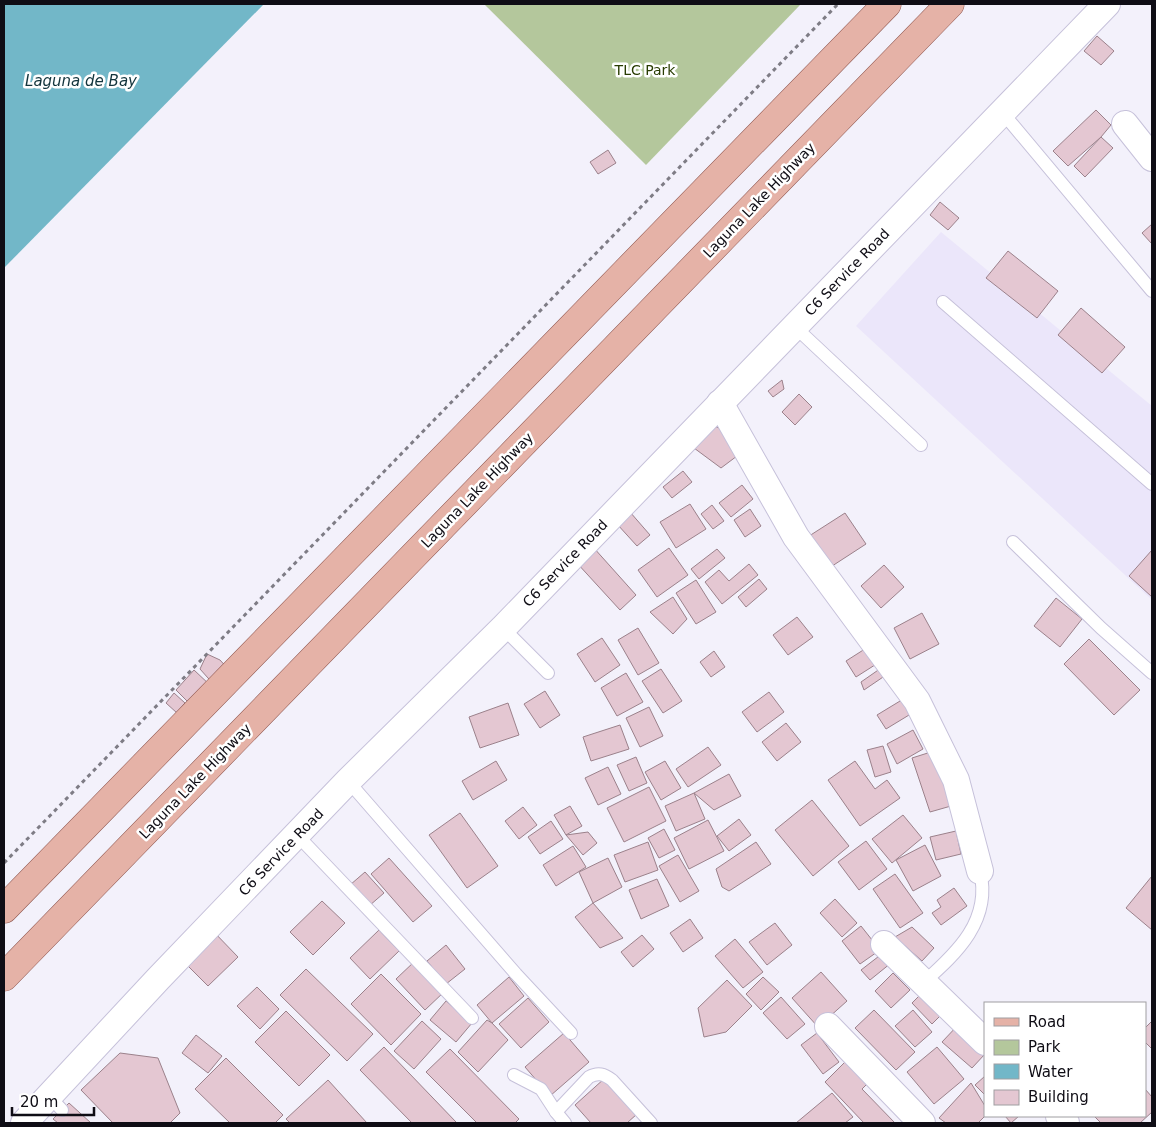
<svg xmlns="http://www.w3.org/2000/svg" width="1156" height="1127" font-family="'DejaVu Sans',sans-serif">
<rect width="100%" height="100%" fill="#f3f1fb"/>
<polygon fill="#ebe6fa" points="941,232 1152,406 1152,600 856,326"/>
<polygon fill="#b4c79c" points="484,4 801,4 646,165"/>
<polygon fill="#72b7c8" points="4,4 264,4 4,268"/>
<g fill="#e4c7d2" stroke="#9b818b">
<polygon points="1097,36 1114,51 1101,65 1084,51"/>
<polygon points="1096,110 1111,125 1101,137 1068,166 1053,151"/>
<polygon points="1101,137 1113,148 1085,177 1074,166"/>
<polygon points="608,150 616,163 598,174 590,162"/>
<polygon points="940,202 959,218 948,230 930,215"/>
<polygon points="1152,224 1152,244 1142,233"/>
<polygon points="1008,251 1058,291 1037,318 986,278"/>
<polygon points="1081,308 1125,347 1102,373 1058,335"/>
<polygon points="782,380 784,389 773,397 768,391"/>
<polygon points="799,394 812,407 795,425 782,412"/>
<polygon points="711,425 733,433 737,456 721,468 694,448"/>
<polygon points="683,471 692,482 672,498 663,487"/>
<polygon points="742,485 753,499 731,517 719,503"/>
<polygon points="690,504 706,529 676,548 660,522"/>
<polygon points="712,505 724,521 713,529 701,514"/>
<polygon points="750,509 761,526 745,537 734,520"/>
<polygon points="630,512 650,535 637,546 617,524"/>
<polygon points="845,513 866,544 826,570 806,538"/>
<polygon points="593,547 636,595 620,610 576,562"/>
<polygon points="669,548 688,575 657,597 638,570"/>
<polygon points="717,549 725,558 699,579 691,569"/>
<polygon points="1152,550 1152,597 1129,576"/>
<polygon points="749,564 758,575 722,604 705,582 719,570 729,581"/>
<polygon points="884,565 904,587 881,608 861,586"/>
<polygon points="759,579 767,589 746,607 738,597"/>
<polygon points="696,580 716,612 696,624 676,593"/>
<polygon points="673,597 687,619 673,634 650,612"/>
<polygon points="1056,598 1082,619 1060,647 1034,626"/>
<polygon points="922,613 939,644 910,659 894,628"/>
<polygon points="797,617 813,637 788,655 773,635"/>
<polygon points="638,628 659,663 638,675 618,640"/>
<polygon points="602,638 620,665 595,682 577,654"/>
<polygon points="1089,639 1140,690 1114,715 1064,664"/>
<polygon points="868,647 878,663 856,677 846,661"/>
<polygon points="714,651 725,667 711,677 700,662"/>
<polygon points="207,654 220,660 231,672 216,687 200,669"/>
<polygon points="884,666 889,673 864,690 861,682"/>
<polygon points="661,669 682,701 663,713 642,681"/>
<polygon points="194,670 211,686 192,706 176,690"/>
<polygon points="626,673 643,702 617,716 601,688"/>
<polygon points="545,691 560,715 540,728 524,704"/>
<polygon points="769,692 784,712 757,732 742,712"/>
<polygon points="174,693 185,703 177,713 166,703"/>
<polygon points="905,698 914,712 886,729 877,715"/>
<polygon points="508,703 519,735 480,748 469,717"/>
<polygon points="649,707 663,736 640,747 626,718"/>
<polygon points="786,723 801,742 777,761 762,742"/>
<polygon points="620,725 629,749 591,761 583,737"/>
<polygon points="913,730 923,749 897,764 887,744"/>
<polygon points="883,746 891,772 875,777 867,750"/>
<polygon points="708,747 721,765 688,787 676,769"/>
<polygon points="934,751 951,806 930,812 912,758"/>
<polygon points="636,757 647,783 629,791 617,765"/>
<polygon points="496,761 507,780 473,800 462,781"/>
<polygon points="665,761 681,788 661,800 645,772"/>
<polygon points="855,761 875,789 887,780 900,798 860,826 828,780"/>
<polygon points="608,767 621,794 598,805 585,778"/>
<polygon points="729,774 741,796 714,810 694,793"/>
<polygon points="649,787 666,821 624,842 607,808"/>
<polygon points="694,793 705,819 676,831 665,806"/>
<polygon points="812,800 849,846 813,876 775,830"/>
<polygon points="570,806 582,826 566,835 554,815"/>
<polygon points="523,807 537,825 519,839 505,821"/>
<polygon points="460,813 498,866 467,888 429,835"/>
<polygon points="903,815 922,838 892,863 872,839"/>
<polygon points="739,819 751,835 729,851 717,836"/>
<polygon points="708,820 724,851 689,869 674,838"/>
<polygon points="551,821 563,839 540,854 528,837"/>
<polygon points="664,829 675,850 659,858 648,838"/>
<polygon points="956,831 961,854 936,860 930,837"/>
<polygon points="588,832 597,843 583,855 566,835"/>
<polygon points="866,841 887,869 859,890 838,862"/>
<polygon points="648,842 658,870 625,882 614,855"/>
<polygon points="756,842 771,864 729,891 722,887 716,869"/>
<polygon points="925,845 941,876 913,891 896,860"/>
<polygon points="573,846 586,867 556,886 543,865"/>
<polygon points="678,855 699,891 680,902 659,866"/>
<polygon points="389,858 432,906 413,922 371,874"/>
<polygon points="608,858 622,887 593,903 579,872"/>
<polygon points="365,872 384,893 369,906 350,885"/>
<polygon points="895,874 923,913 900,928 873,889"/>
<polygon points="1152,876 1152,930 1126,908"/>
<polygon points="657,879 669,906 641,919 629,890"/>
<polygon points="954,888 967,906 941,925 932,913 941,907 937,900"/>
<polygon points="835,899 857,923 842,937 820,913"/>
<polygon points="322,901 345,923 313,955 290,932"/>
<polygon points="593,903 623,938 600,948 575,917"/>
<polygon points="690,919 703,938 683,952 670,933"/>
<polygon points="775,923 792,945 767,965 749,942"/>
<polygon points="861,926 880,950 860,964 842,941"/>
<polygon points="912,927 934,948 922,961 895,937"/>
<polygon points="211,929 238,957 208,986 181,959"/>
<polygon points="379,930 399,951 370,979 350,958"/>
<polygon points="642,935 654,949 633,967 621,952"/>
<polygon points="735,939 763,972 743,988 715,956"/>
<polygon points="446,945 465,969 446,984 427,961"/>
<polygon points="883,953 891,963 870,980 861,970"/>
<polygon points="415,961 445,991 425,1010 396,979"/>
<polygon points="306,969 373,1034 347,1061 280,995"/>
<polygon points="821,972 847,1001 818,1027 792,998"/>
<polygon points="893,973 910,990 891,1008 875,991"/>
<polygon points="381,974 421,1014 391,1045 351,1004"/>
<polygon points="509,977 524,996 492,1023 477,1005"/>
<polygon points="763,977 779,992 761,1010 746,994"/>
<polygon points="727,980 752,1006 726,1032 704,1037 698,1008"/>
<polygon points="257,987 279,1009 260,1029 237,1006"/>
<polygon points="924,991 944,1012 932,1024 912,1003"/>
<polygon points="781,997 805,1024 787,1039 763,1013"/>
<polygon points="528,998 549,1022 521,1048 499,1024"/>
<polygon points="446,1001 472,1023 456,1042 430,1020"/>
<polygon points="874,1010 915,1052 896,1070 855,1028"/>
<polygon points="913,1010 932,1032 915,1047 895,1026"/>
<polygon points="286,1011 330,1055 299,1086 255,1042"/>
<polygon points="487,1020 492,1023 508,1040 478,1072 458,1052"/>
<polygon points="422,1021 441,1039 414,1069 394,1051"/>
<polygon points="1152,1021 1152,1049 1145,1042 1145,1028"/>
<polygon points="959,1024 985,1054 972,1068 942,1042"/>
<polygon points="564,1033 589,1062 550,1096 525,1067"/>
<polygon points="817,1033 839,1062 823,1074 801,1045"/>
<polygon points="196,1035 222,1056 208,1073 182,1053"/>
<polygon points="384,1047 456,1122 455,1123 412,1123 360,1070"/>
<polygon points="937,1047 964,1079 934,1104 907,1072"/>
<polygon points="450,1049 519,1119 515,1123 477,1123 426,1072"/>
<polygon points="120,1053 158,1058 180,1113 170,1123 113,1123 81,1090"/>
<polygon points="226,1058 283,1115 275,1123 230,1123 195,1089"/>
<polygon points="849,1058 871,1080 862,1089 895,1123 864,1123 825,1082"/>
<polygon points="985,1076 985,1095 975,1085"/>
<polygon points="605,1078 637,1114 627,1123 591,1123 575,1105"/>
<polygon points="328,1080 367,1123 290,1123 286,1119"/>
<polygon points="971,1083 985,1106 985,1116 978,1123 946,1123 939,1118"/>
<polygon points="1145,1089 1152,1097 1152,1112 1140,1123 1101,1123 1094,1116 1145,1116"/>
<polygon points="832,1093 853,1117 845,1123 796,1123"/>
<polygon points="69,1103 91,1123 58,1123 53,1119"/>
<polygon points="1005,1116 1019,1116 1011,1123"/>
</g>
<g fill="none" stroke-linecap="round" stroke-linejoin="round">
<defs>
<g id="lane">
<polyline points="1002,112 1152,291"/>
<polyline points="943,302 1152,484"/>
<polyline points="794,326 921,445"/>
<polyline points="1013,542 1101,628 1152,673"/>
<polyline points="503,628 548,673"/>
<polyline points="348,781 516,974 571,1033"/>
<polyline points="297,835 472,1018"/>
<path d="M924,982c33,-29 68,-62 56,-111"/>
<polyline points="514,1075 541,1089 556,1112 565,1123"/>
<polyline points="49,1096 62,1110"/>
<path d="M556,1112l33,-35c9,-5 15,-3 23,3l39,43"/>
</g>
<g id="street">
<polyline points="1125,124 1152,158"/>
<polyline points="720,403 796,537 917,701 956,780 980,871"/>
<polyline points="884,944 985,1042"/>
<polyline points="828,1026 922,1123"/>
<polyline points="1059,1116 1066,1123"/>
<polyline points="24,1123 158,979 348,781 503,628 1107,4"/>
</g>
<g id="primary">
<polyline points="4,909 887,4"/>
<polyline points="4,977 950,4"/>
</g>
</defs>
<use href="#lane" stroke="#c6c1da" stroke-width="14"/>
<use href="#street" stroke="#c6c1da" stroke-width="28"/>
<use href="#primary" stroke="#8e564e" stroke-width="29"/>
<polyline stroke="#7e7c85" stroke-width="3" stroke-dasharray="4 4" stroke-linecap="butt" points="4,863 838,4"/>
<use href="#lane" stroke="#fff" stroke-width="12"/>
<use href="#street" stroke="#fff" stroke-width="26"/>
<use href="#primary" stroke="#e5b2a7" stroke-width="28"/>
</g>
<g text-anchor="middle" stroke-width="5" stroke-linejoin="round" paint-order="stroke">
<g font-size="14" fill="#293c02" stroke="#fff">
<text x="645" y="75">TLC Park</text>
</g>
<g font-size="14" fill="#0f0d15" stroke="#fff">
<text transform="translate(759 200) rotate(-46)" y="5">Laguna Lake Highway</text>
<text transform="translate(847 272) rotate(-46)" y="5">C6 Service Road</text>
<text transform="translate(477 490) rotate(-46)" y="5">Laguna Lake Highway</text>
<text transform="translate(565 563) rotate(-46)" y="5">C6 Service Road</text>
<text transform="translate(195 781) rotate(-46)" y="5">Laguna Lake Highway</text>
<text transform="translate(281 852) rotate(-46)" y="5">C6 Service Road</text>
</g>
<g font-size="15" font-style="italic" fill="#13353d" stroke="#fff">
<text x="81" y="86">Laguna de Bay</text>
</g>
</g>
<rect width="1156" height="1127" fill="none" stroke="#0f0d15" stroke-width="10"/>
<rect x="984" y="1002" width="162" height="115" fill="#ffffff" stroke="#9f9ea1"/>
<rect x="994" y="1018" width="25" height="8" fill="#e5b2a7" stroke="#9f9ea1"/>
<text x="1028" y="1027" font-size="15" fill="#0f0d15">Road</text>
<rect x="994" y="1040" width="25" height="15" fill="#b4c79c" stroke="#9f9ea1"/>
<text x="1028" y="1052" font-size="15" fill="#0f0d15">Park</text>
<rect x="994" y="1064" width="25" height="15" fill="#72b7c8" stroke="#9f9ea1"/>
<text x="1028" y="1077" font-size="15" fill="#0f0d15">Water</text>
<rect x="994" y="1090" width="25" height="15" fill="#e4c7d2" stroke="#9f9ea1"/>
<text x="1028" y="1102" font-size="15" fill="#0f0d15">Building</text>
<path d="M12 1107v8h82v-8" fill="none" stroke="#0f0d15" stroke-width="2.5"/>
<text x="20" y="1107" font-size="15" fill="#0f0d15" stroke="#ffffff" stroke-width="4" paint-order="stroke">20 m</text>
</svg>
